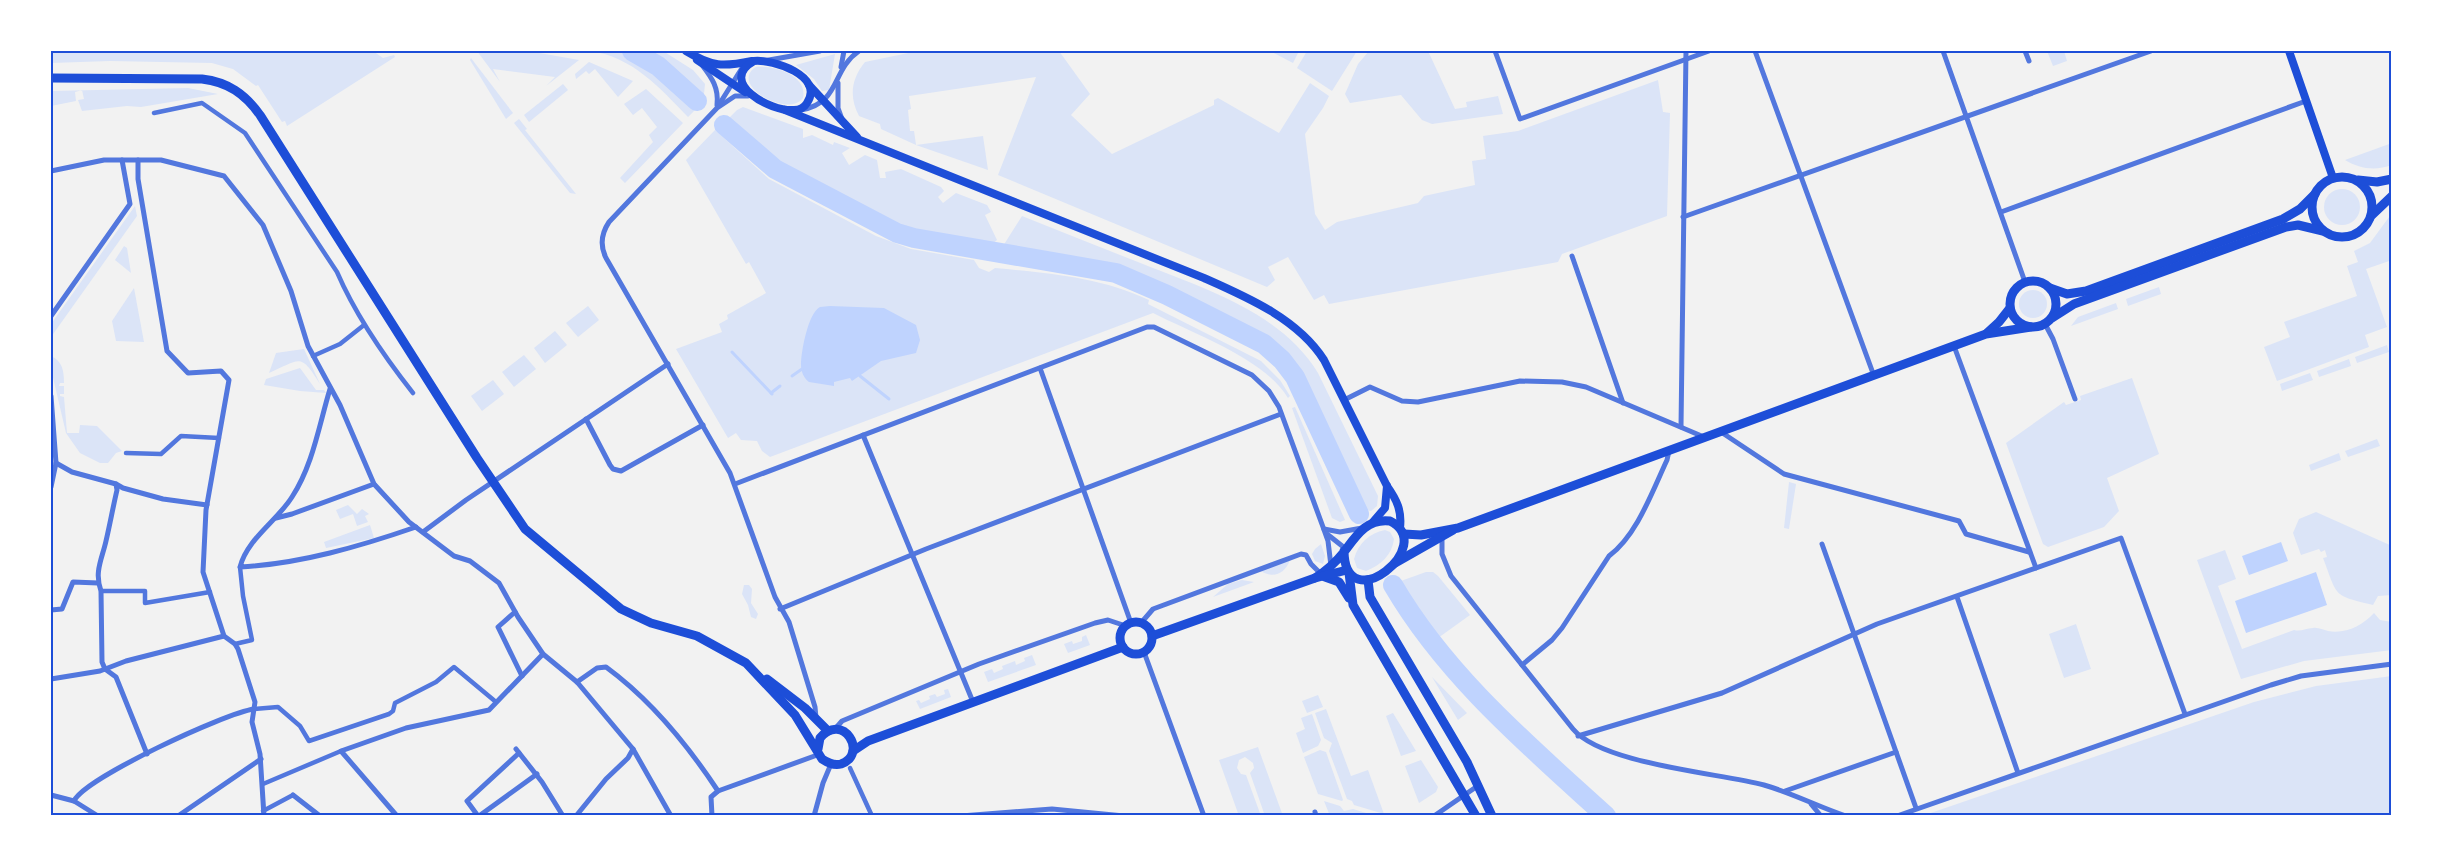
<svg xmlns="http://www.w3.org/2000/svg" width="2443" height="867" font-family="'DejaVu Sans',sans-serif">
<rect width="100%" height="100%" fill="#f2f2f2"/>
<g fill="#dbe4f7">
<polygon points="51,51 373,51 383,58 394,55 395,57 287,126 285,121 282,122 258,85 256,86 233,69 212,63 110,61 51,63"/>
<polygon points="477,51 528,51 579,60 546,86 555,77 493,69 500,82"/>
<path d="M590,51c8,0 16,-1 24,0 30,4 60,39 80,60l-6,6c-28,-29 -55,-60 -98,-66z"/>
<polygon points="648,51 663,51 693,70 705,84 704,94 701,97 674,70"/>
<path d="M918,51h141l31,43 -19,21 41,39 102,-49v-5l4,-2 61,35 31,-50 19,13 -6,12 -18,26 10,80 10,16 12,-8 81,-19 6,-7 51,-11 -3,-24 14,-2 -3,-23 35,-5 140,-51 5,32 7,1 -3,103 -105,38 -4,8 -229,42 -5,-9 -10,5 -26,-43 -20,10 7,13 -8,7 -269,-112 38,-98 -127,19 2,13 -3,1 2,21h4l2,14 67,-9 5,34 -72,-25 -35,-16 -1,-5 -21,-8c-10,-19 -8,-37 6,-54z"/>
<polygon points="1270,51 1299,51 1293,63"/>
<polygon points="1307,51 1357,51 1332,91 1297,68"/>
<polygon points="1369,51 1428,51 1455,109 1467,107 1466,102 1498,96 1503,114 1432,124 1422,120 1401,95 1350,103 1345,94 1358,64"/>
<polygon points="2047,51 2064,51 2067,61 2053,66"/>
<polygon points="835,54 829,90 822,91 814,79 796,65"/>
<polygon points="471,58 513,113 506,119 470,60"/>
<polygon points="589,62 633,81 618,97 595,69 589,74 586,71 576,79 575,74"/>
<path d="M756,67c17,-2 52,8 47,31 -16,21 -75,-14 -47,-31z"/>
<polygon points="563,84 568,90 529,122 524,115"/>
<polygon points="188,88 218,94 141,107 127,106 82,111 78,100 84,99 82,90 75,92 76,101 51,106 51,91"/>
<polygon points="646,89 683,123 625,183 620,178 653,142 649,135 657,127 642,108 633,115 624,104"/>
<polygon points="743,107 803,129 803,138 812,135 833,145 834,142 850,148 842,153 849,165 865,155 877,160 880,178 886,178 885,172 901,169 941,187 944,191 938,197 943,203 956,193 987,205 991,212 985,215 997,240 992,244 915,231 884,219 780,163 729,118 737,110"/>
<polygon points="519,119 527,129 525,130 576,194 570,193 514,123"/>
<path d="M715,130l54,49 107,57 35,13 63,11 5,8 10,4 6,-4c54,5 105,9 154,32l-1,4 113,57 19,19 10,16 -2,2c-23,-39 -94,-64 -135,-85l-383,144 -8,-6 -5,-10 -16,-1 -5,-7 -8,5 -52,-89 46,-17 -3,-8 9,-5 -1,-4 39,-22 -17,-31 -3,2 -60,-104z"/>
<path d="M2392,143v22c-17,6 -32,4 -47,-5z"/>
<circle cx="2342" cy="207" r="18"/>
<polygon points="135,206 137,216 51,337 51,324"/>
<polygon points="2392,213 2392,260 2366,269 2387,327 2365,335 2369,347 2277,381 2264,347 2290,337 2284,322 2357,296 2347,266 2358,262 2354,251 2370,243"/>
<path d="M1022,216c40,16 80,32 121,48 62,25 138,48 175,109l60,123 -1,10 -6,5 -4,-1 -65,-137 -14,-19 -20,-16 -132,-65 -40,-12 -93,-15z"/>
<polygon points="124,246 127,248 131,273 115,260"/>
<polygon points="2159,287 2161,294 2128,306 2126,299"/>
<polygon points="134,288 144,342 116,341 112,321"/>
<circle cx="2033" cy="304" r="14"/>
<polygon points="2116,303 2118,309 2071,326 2078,317"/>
<polygon points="588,306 599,320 578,337 566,323"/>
<polygon points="555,331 567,345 545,363 534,348"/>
<polygon points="2387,345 2389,352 2357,363 2355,357"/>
<path d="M304,349l16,35c-20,-32 -19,-25 -51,-11l7,-20z"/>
<polygon points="524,355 536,369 514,387 502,372"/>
<path d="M51,356c11,5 13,14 13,27h-4l-1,3h5v8h-4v2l4,1 3,36h12l1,-8 17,1 25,25 -6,2 -8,10h-8l-20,-10 -14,-20 -15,-64z"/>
<polygon points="2349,359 2351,366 2319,377 2317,371"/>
<polygon points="300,368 316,390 324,390 326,393 300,391 264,385 266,379"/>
<polygon points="2310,373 2313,380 2282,391 2280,384"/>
<polygon points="2132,378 2159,454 2107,478 2119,511 2104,527 2048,547 2043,544 2006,443 2064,402 2066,405 2081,400 2080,396"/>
<polygon points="493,380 504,394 482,411 471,396"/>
<polygon points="1295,407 1345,520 1340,522 1332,518 1292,408"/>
<polygon points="2377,439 2380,446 2348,457 2345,451"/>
<polygon points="2339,453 2341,460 2311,471 2309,465"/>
<polygon points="1789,482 1796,484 1789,529 1784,528"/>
<polygon points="348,505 357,514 362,509 369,514 365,516 368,522 357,526 353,514 340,519 336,510"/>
<path d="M2316,512l76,34v49l-14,1 -5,9c-41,-10 -35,-8 -50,-47l4,-1 -2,-7 -4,2 -2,-3 -18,6 -8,-22 6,-14z"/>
<polygon points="370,525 374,538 326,548 324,542"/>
<path d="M1385,530l5,2 4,7c-2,16 -13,26 -28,32l-9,-3 -3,-9c4,-15 15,-26 31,-29z"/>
<polygon points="1321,544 1325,556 1323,564 1315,561 1312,554 1315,549"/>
<path d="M2225,550l11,29 -18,7 24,63 52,-19c7,2 12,-2 19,-2 5,-1 10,2 15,3 18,3 34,-5 46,-18l6,7 12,2v28l-88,11 -63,18 -44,-119z"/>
<path d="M1290,560c-5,14 -17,19 -29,11z"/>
<polygon points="1426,572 1433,572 1438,576 1470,615 1438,638 1398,582"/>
<polygon points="1242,580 1254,582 1213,597 1228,584"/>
<polygon points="744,585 749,585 752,589 751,603 758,614 756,619 751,617 748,605 742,594"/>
<polygon points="2076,624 2091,669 2064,678 2049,634"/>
<polygon points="1086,635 1090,645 1068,653 1064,644 1072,641 1073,644 1082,641 1082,637"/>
<polygon points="1032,655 1036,665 988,682 984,672 992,669 994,673 1003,669 1002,666 1015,661 1016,665 1025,661 1024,658"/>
<polygon points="2392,676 2392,816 1922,816 2254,702 2316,686"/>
<polygon points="1432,677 1467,713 1458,720"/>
<polygon points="948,689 951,697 920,709 916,701 919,700 921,703 930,699 929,696 935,694 937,697 945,694 944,690"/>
<polygon points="1318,695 1323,707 1307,713 1302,701"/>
<polygon points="1326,709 1351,776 1368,770 1384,814 1354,805 1352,801 1347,799 1329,751 1332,743 1324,738 1315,713"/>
<polygon points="1393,713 1416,751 1401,756 1386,716"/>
<polygon points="1312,714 1321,740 1318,746 1303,753 1296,733 1305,729 1301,718"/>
<polygon points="1258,747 1259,750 1283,816 1265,816 1250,773 1254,768 1253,763 1245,757 1239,760 1237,768 1241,774 1246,775 1261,816 1239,816 1219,760"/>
<polygon points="1320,750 1326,752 1343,800 1342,801 1318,794 1304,757"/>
<polygon points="1421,760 1438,787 1436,792 1419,803 1405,766"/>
<polygon points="1324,801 1340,806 1344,811 1353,809 1376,816 1330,816"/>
</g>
<g fill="#bfd3fe">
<path d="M830,306l54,2 32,17 4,15 -4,13 -35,8 -29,20 -2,-3 -16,4v4l-25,-4c-5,-4 -8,-10 -8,-17 0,-13 7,-52 19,-58z"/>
<polygon points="2281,542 2288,561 2249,575 2242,556"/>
<polygon points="2316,572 2327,605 2246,633 2235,601"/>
</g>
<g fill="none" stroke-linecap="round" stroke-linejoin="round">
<g stroke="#bfd3fe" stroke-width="3">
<polyline points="732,352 772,394"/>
<polyline points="792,376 802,369"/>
<polyline points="860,376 889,399"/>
<polyline points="771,393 780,386"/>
</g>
<g stroke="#bfd3fe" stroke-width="20">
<polyline points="632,51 658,66 697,101"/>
<polyline points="724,125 775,169 897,233 914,238 1116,273 1167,295 1264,344 1282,360 1295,377 1359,514"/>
<path d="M1393,585c53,91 136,161 213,231"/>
</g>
<g stroke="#5277de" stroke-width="4.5">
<path d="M154,113l48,-10 43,30 92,139c19,44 46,83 76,121"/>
<polyline points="313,356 340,344 364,325"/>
<polyline points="126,453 161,454 181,436 219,438"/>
<polyline points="101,591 145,591 145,603 210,592"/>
<polyline points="235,644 252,640 243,596 240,567"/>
<polyline points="254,709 278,707 300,726 309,741 389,714 393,711 395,703 436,682 454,667 496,702"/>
<polyline points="850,768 872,816"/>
<polyline points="263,784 341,751"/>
<polyline points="263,811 293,795"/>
</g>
<g stroke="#5277de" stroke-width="5">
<polyline points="1495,51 1520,119 1709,51"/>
<polyline points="1755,51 1874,376"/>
<polyline points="1943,51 2025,282"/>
<polyline points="2025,51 2029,61"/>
<polyline points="769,60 820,51"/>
<path d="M702,65c10,13 17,23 15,40"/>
<polyline points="841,67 844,51"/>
<polyline points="838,83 838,108 842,119"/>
<path d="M748,96h-13l-18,12 -108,114c-8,12 -9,24 -3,36l124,215 45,124 14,25 26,85 1,11"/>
<polyline points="720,103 742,68"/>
<path d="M801,110c40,-7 30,-40 58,-59"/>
<polyline points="138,160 138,179 167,351 188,373 221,371 229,380 206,510 203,572 224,636 235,644 238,649 255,702 252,722 260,754 264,816"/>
<polyline points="51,171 104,160 161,160 224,176 263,225 291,291 308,346 340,405 374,484 409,522 454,556 470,561 499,583 518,617 543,654 577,682 633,749 671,816"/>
<polyline points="2001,212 2306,101"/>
<polyline points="1683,217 2151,51"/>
<polyline points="1572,256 1623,403"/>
<polyline points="51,316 130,204 122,160"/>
<polyline points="2045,324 2053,339 2075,399"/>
<polyline points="1954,346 2036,568"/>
<polyline points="1040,368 1131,623"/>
<path d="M330,389c-11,36 -17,76 -38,108 -15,24 -45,42 -52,70 60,-3 121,-21 176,-40"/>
<polyline points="51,396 56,463 51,487"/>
<polyline points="1344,400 1370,387 1402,401 1418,402 1520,381 1562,382 1586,387 1704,437"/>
<polyline points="586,419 610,465 613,469 621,471 703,425"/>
<polyline points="1681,427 1686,51"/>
<polyline points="1721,432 1784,474 1959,521 1966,534 2029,552"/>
<polyline points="863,435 973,702"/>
<polyline points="56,463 72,472 116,484 123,488 163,499 207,505"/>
<polyline points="735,484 1147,327 1154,327 1252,375 1269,391 1279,407 1323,527 1328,541 1331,566"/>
<polyline points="276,518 292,514 374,484"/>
<polyline points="1324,529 1340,532 1362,528"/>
<polyline points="423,532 466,500 668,364"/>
<polyline points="1327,534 1346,549"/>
<path d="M1442,538v16l9,22 122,153c29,35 145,44 191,56 28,8 55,22 82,31"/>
<polyline points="1822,544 1916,808"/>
<polyline points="1957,597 2018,773"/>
<polyline points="780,609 926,549 1281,414"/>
<polyline points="51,610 62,609 73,582 98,583"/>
<polyline points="515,612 498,627 522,676"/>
<polyline points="1141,623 1153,609 1301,554 1306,555 1311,564 1321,574"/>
<polyline points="1144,652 1204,816"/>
<path d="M1522,665l30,-25 10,-12 47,-72c28,-21 43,-64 58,-96l2,-9"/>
<path d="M105,669l-3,-7 -1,-71c-7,-19 1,-32 5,-50 4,-17 7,-34 11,-51l-1,-6"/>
<polyline points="105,669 116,677 147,754"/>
<polyline points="51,679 100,671 126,661 224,636"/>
<path d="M577,682l20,-14 9,-1c45,33 81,77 112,124"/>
<polyline points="835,729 842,721 979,664 1095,623 1108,620 1126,626"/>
<polyline points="1578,736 1722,693 1877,624 2121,538 2185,714"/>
<polyline points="516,749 542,782 563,816"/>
<polyline points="1785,791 1896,752"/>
<polyline points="51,795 74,801 98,816"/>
<polyline points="293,795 320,816"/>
<path d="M74,801c11,-23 151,-88 180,-92"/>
<polyline points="1811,804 1821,816"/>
<polyline points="1315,812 1316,816"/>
<polyline points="178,816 261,759"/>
<polyline points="397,816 341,751 406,728 489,710 543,654"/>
<polyline points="478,816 467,801 519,753"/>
<polyline points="479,816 537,774"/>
<polyline points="576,816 606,779 628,758 633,749"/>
<polyline points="712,816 711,797 718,791 820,754"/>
<polyline points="814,816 823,783 831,764"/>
<polyline points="961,816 1052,809 1124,816"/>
<polyline points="1434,816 1479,785"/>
<polyline points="1897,816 2271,685 2301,676 2392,664"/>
</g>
<g stroke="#1d4ed8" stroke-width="8">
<path d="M686,51c26,16 37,16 66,10"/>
<polyline points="2289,51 2333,178"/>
<polyline points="697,60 745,92"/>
<path d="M754,61c19,-2 71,15 53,42 -3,5 -8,7 -13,7 -24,2 -77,-28 -40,-49z"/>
<polyline points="809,85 857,137"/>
<path d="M785,110l419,168c43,19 94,41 120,82l63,126c10,14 15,25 13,42"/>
<polyline points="1372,523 1385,508 1387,486"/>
</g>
<g stroke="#1d4ed8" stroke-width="9">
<path d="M51,78l151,1c26,3 43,15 58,36l217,343 48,71 96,80 30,14 46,13 49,27 49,52 27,44c6,4 12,7 19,5 28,-10 2,-53 -21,-26l-2,11"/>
<circle cx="2342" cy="207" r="30"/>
<polyline points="2358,180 2377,182 2392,179"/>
<polyline points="2372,215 2392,196"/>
<circle cx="2033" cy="304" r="23"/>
<polyline points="2050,288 2067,294 2086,291 2283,219 2300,209 2315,194"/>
<polyline points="2052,318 2074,304 2286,227 2298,225 2323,231"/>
<polyline points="1987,333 1999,322 2010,308"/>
<polyline points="1404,534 1421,535 1458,528 1986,334 2031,327"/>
<polyline points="1395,563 1453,530"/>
<polyline points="1349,573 1353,605 1476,816"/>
<polyline points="1325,577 1339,582 1349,598"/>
<path d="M1315,578c11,-7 21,-16 29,-26 12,-16 23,-34 46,-31 49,24 -45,100 -46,30"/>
<polyline points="1368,580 1370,597 1467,762 1492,816"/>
<circle cx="1136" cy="638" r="16"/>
<polyline points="1152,636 1315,578 1347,570"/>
<polyline points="767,679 805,708 828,731"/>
<polyline points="853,751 868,741 1123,647"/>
</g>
</g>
<rect width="2443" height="867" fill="none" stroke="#ffffff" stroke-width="105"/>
<rect x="52" y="52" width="2338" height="762" fill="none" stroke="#1d4ed8" stroke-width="2"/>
</svg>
